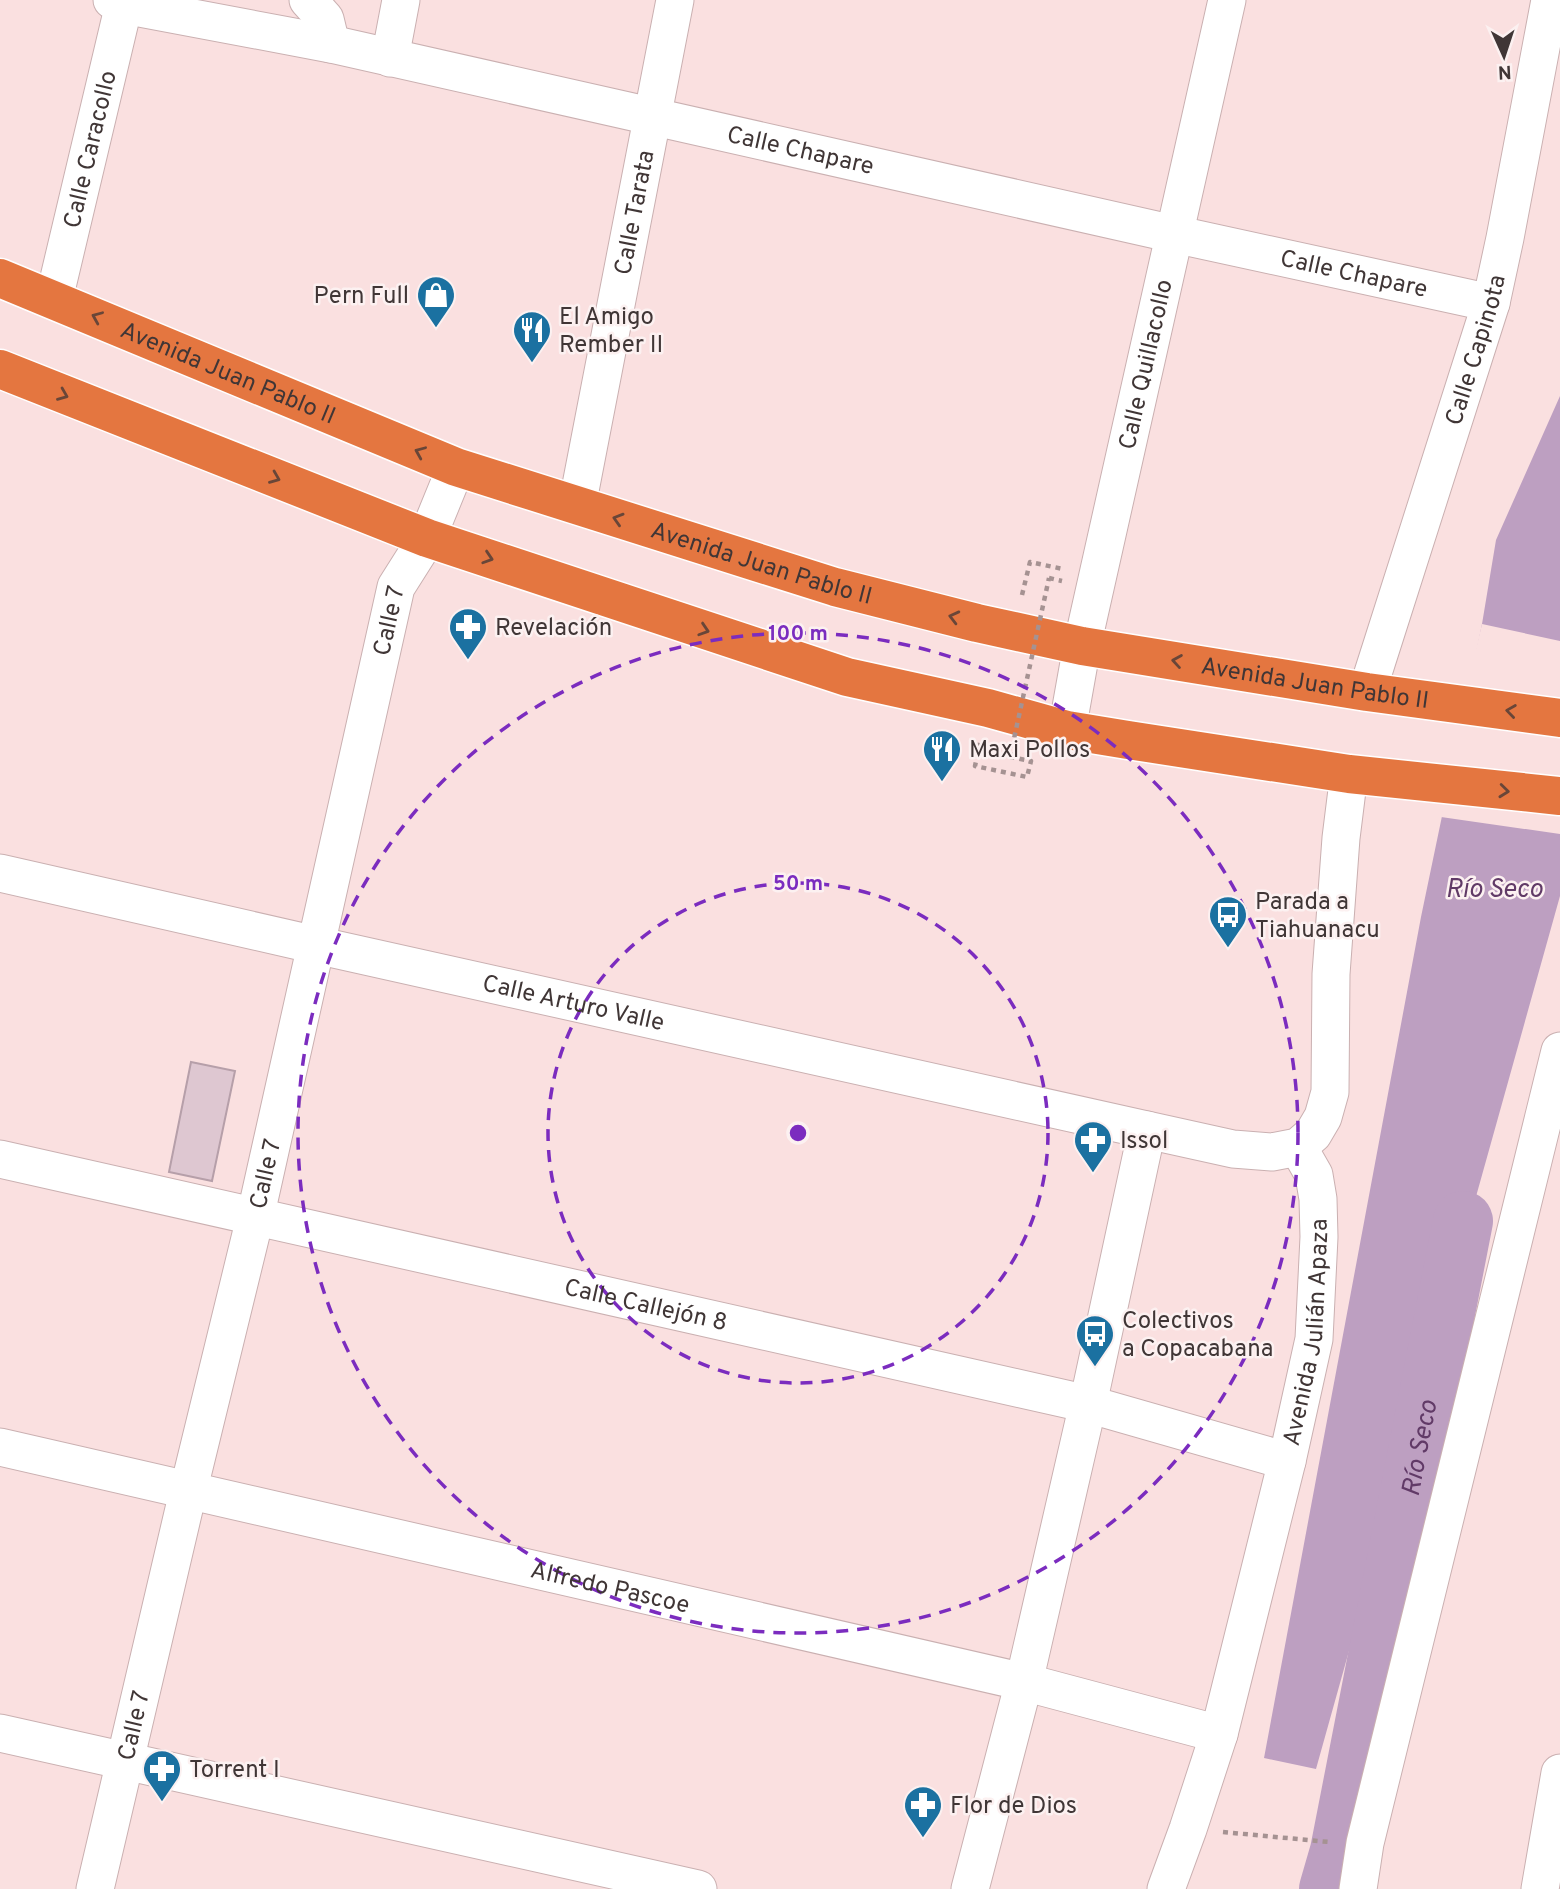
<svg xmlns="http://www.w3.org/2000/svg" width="1560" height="1889" font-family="Overpass,sans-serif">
<rect width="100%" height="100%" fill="#fae0e0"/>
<polygon fill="#bd9fc1" points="1560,396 1560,896 1316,1769 1264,1758 1421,917 1482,624 1496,540"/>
<polygon fill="#fae0e0" points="1482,624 1560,641 1560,834 1441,817 1463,704"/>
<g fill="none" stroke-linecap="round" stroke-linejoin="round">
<path stroke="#bd9fc1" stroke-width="60" id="s1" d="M1329,1889l11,-38 123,-630"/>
</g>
<polygon fill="#dec7d1" stroke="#b69fa9" stroke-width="2" points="191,1062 235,1071 212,1181 169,1172"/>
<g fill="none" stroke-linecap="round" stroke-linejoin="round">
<defs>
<g id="minor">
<path id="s2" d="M112,0l12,5 207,39 843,190 317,69"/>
<polyline points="308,0 325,19 331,44"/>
<polyline points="390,58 401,0"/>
<path id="s3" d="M54,299l71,-299"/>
<path id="s4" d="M577,506l98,-506"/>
<path id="s5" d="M1367,692l124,-389 14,-65 45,-238"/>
<path id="s6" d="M1067,730l15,-84 145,-646"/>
<path id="s7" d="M0,873l316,72 831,185 86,19 39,3 26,-5 15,-13 10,-17 7,-25 1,-118 10,-136 8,-64"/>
<path id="s8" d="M0,1159l1088,245 199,57"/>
<path id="s9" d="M0,1447l1024,235 195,52"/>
<polyline points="0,1733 698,1889"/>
<path id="s10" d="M95,1889l93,-397 67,-274 141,-631 31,-49 29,-71"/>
<polyline points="970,1889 1024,1682 1088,1404 1147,1130"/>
<path id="s11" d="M1166,1889l22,-60 31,-95 68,-273 27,-122 5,-102 -1,-38 -4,-24 -16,-28"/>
<polyline points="1358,1889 1365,1843 1560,1051"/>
<polyline points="1540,1889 1560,1773"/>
</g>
<g id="highway">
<path id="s12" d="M0,278l456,189 379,120 142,36 105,23 285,46 193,26"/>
<polyline points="0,369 427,538 847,677 988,708 1067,730 1128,740 1349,774 1560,796"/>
</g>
</defs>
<use href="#minor" stroke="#cab0b1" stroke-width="39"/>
<use href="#highway" stroke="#fff" stroke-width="41"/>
<g stroke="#a59292" stroke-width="4.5" stroke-dasharray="5 5" stroke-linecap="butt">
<polyline points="1049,578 1062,581"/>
<polyline points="1022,595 1030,562 1063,569"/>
<polyline points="980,743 975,766 1027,777 1031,761 1010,757"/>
<polyline points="1223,1832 1329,1842"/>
</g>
<use href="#minor" stroke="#fff" stroke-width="37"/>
<use href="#highway" stroke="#e47640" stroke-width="38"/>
<polyline stroke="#a59292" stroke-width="4.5" stroke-dasharray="5 5" stroke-linecap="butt" points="1010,757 1049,578"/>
</g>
<defs><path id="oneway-chevron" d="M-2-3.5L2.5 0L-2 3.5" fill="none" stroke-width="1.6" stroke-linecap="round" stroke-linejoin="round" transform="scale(1.75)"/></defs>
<g stroke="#694638">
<use href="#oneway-chevron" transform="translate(97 317) rotate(-157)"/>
<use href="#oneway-chevron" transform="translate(63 395) rotate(22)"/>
<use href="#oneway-chevron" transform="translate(420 452) rotate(-157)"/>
<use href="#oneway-chevron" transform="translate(275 478) rotate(22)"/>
<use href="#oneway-chevron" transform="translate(618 519) rotate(-163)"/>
<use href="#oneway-chevron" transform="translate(488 558) rotate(18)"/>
<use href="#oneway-chevron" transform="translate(954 617) rotate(-166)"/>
<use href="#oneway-chevron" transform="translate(704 630) rotate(18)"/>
<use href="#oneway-chevron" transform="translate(1177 661) rotate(-171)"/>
<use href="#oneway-chevron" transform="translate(1511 711) rotate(-172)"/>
<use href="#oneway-chevron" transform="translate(1504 791) rotate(6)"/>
</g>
<g fill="none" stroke="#7b2cbf" stroke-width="3.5" stroke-dasharray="12 9">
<circle cx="798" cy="1133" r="250"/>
<circle cx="798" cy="1133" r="500"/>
</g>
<defs>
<symbol id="shop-pin" viewBox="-11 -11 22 30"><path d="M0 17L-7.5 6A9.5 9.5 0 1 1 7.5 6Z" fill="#1b71a1" stroke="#fcf1f1"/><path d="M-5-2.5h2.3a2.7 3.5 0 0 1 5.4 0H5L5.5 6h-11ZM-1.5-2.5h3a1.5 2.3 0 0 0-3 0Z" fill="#fff"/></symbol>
<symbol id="restaurant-pin" viewBox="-11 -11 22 30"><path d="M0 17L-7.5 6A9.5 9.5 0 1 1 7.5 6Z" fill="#1b71a1" stroke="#fcf1f1"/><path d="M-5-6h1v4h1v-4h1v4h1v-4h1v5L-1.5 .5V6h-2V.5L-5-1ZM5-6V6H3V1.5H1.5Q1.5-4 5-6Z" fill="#fff"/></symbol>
<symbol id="pharmacy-pin" viewBox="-11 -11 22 30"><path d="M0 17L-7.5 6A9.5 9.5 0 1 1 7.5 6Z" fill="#1b71a1" stroke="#fcf1f1"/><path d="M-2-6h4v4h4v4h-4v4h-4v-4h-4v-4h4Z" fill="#fff"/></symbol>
<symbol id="bus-pin" viewBox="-11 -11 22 30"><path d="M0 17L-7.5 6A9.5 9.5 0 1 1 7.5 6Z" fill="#1b71a1" stroke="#fcf1f1"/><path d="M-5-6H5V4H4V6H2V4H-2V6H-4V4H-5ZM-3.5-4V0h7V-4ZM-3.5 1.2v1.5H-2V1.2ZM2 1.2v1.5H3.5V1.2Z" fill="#fff"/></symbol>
</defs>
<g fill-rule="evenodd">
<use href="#shop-pin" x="414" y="273" width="44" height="60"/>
<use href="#restaurant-pin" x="510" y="308" width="44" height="60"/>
<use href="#pharmacy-pin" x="446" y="605" width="44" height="60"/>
<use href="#restaurant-pin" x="920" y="727" width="44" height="60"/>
<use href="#bus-pin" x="1206" y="893" width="44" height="60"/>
<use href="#pharmacy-pin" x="1071" y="1118" width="44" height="60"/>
<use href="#bus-pin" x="1073" y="1312" width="44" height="60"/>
<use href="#pharmacy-pin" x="140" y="1747" width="44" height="60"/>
<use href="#pharmacy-pin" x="901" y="1783" width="44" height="60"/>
</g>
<g text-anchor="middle" stroke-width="5" stroke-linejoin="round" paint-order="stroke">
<g font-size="24" fill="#403636" stroke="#fcf1f1">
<text dy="8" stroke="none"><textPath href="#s3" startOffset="154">Calle Caracollo</textPath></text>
<text dy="8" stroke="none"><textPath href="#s2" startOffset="705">Calle Chapare</textPath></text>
<text dy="8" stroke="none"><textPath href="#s4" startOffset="299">Calle Tarata</textPath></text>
<text dy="8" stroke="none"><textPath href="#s2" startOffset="1272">Calle Chapare</textPath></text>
<text dy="8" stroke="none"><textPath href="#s5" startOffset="359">Calle Capinota</textPath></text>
<text dy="8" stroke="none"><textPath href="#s6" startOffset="374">Calle Quillacollo</textPath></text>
<text dy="8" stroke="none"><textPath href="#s12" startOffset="247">Avenida Juan Pablo II</textPath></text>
<text dy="8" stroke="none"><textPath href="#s12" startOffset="814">Avenida Juan Pablo II</textPath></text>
<text dy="8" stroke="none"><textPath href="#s10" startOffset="1302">Calle 7</textPath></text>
<text dy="8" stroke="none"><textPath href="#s12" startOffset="1381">Avenida Juan Pablo II</textPath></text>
<text dy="8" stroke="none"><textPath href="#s7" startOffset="588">Calle Arturo Valle</textPath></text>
<text dy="8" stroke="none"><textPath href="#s10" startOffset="735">Calle 7</textPath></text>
<text dy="8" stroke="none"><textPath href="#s8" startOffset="662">Calle Callejón 8</textPath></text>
<text dy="8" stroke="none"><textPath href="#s11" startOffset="576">Avenida Julián Apaza</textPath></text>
<text dy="8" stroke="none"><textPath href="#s9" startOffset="626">Alfredo Pascoe</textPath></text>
<text dy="8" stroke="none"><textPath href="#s10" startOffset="168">Calle 7</textPath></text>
</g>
<g font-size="24" fill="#403636" stroke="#fcf1f1" text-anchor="start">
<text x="409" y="303" text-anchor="end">Pern Full</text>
<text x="559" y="324">El Amigo<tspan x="559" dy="28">Rember II</tspan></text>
<text x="495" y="635">Revelación</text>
<text x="969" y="757">Maxi Pollos</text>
<text x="1255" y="909">Parada a<tspan x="1255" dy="28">Tiahuanacu</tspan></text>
<text x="1120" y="1148">Issol</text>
<text x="1122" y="1328">Colectivos<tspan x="1122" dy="28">a Copacabana</tspan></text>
<text x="189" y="1777">Torrent I</text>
<text x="950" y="1813">Flor de Dios</text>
</g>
<g font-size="26" font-style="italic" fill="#613a67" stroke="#fcf1f1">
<text x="1494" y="897">Río Seco</text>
<text dy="9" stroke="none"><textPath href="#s1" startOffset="450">Río Seco</textPath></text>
</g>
</g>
<circle cx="798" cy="1133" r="10" fill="#7b2cbf" stroke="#fcf1f1" stroke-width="3.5"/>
<g font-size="21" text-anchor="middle" font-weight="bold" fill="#7b2cbf" stroke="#fcf1f1" stroke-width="5" stroke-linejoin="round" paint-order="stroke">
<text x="798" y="640">100 m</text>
<text x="798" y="890">50 m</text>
</g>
<g transform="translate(1504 56) rotate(177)" stroke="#fcf1f1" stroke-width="5" paint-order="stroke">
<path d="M0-5L12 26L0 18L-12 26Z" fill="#403636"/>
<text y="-10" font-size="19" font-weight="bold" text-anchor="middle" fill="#403636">N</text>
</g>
</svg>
